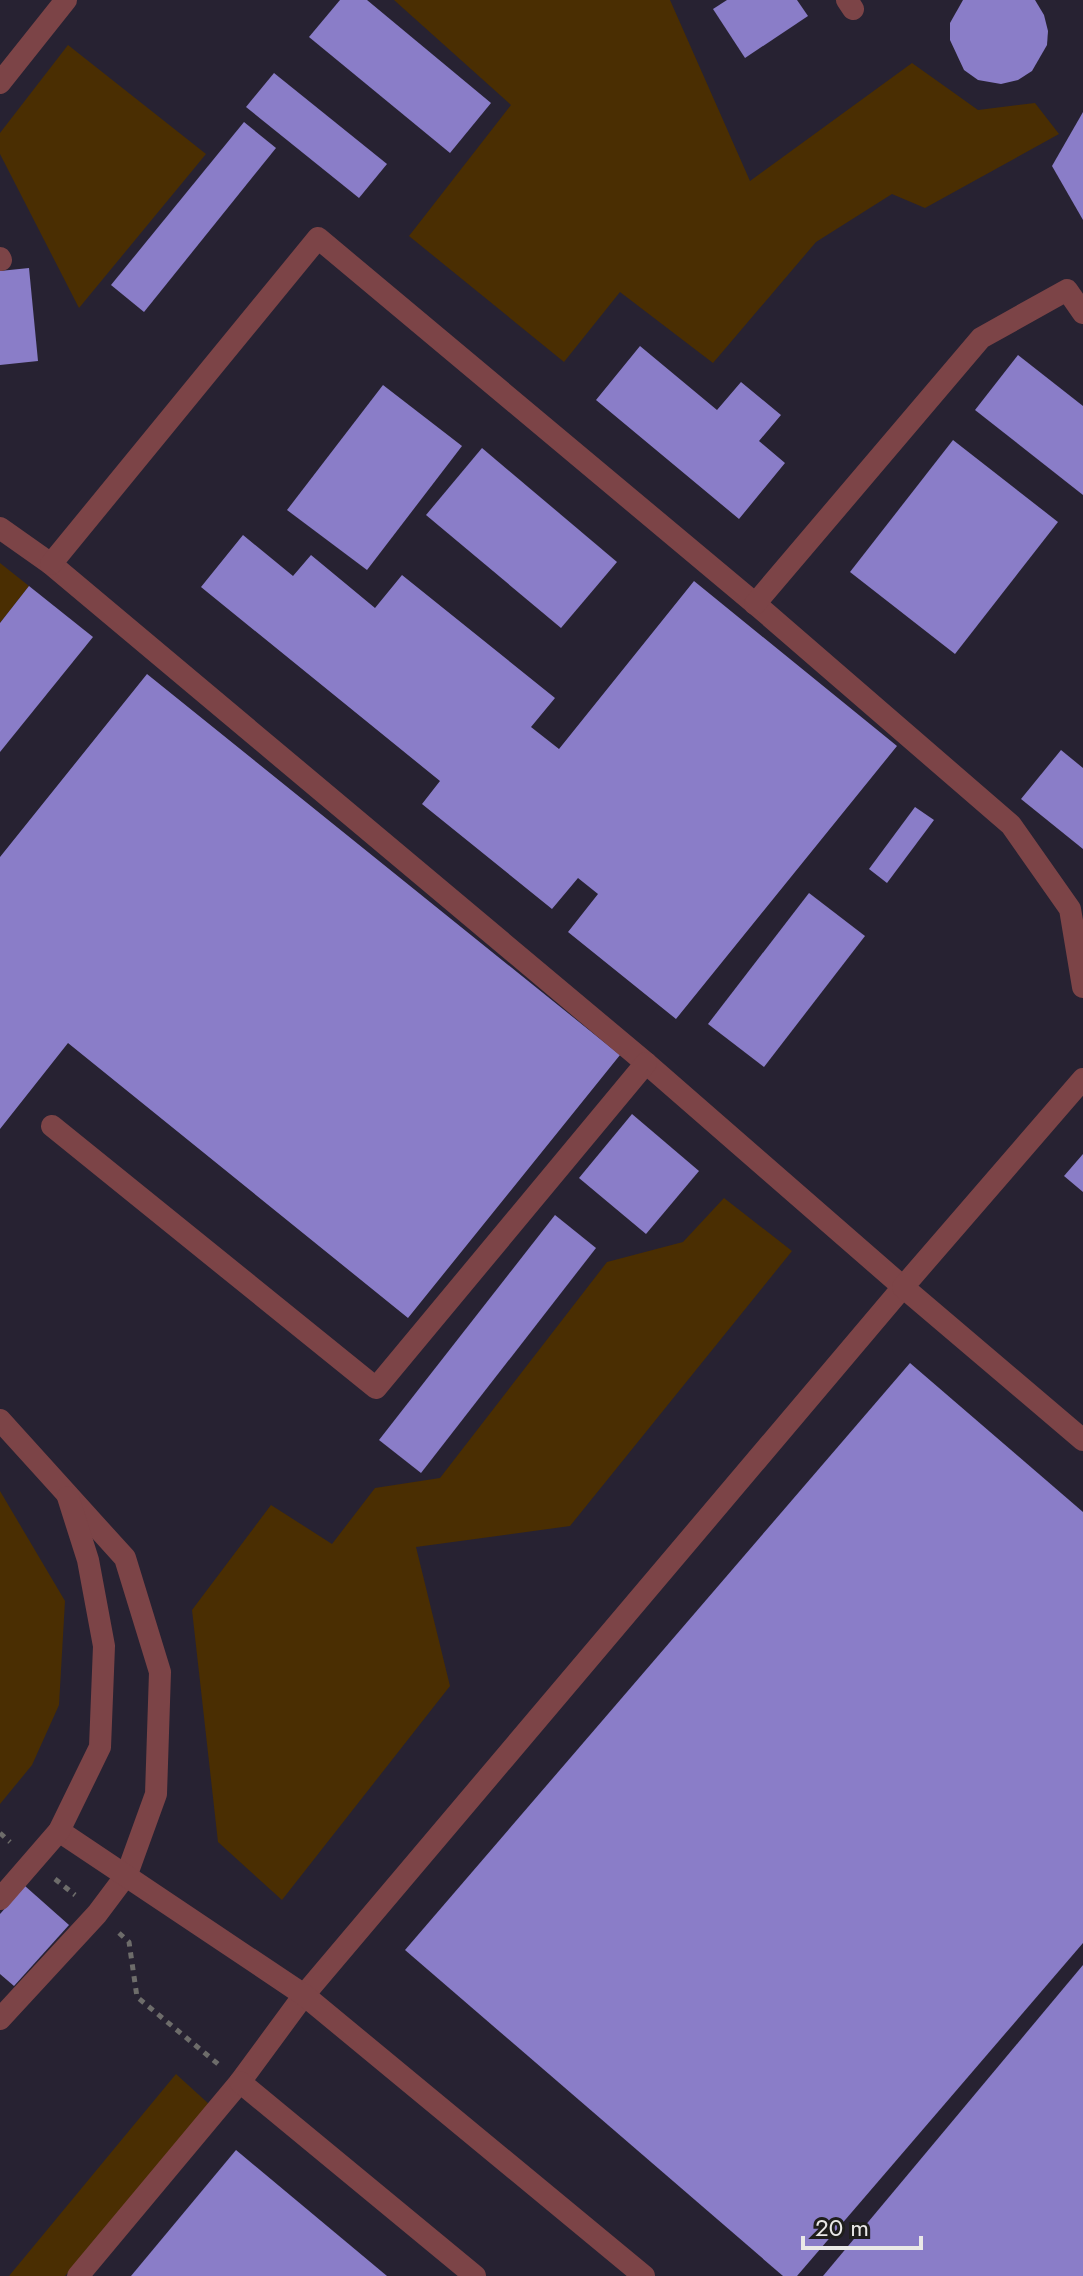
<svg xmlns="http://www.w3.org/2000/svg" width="1083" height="2276" font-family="Jost,sans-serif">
<rect width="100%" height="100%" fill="#1f1e1c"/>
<rect fill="#272232" x="0" y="0" width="1083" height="2276"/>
<g fill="#4a2e02">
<polygon points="394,0 670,0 750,181 912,63 978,110 1035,103 1059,134 925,208 892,194 816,242 713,363 620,292 564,362 409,236 511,105"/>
<polygon points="68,45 206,154 79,308 0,154 0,133"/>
<polygon points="0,563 29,586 0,623"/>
<polygon points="724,1198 792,1251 570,1526 416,1547 450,1686 282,1900 218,1842 192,1610 271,1505 332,1544 375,1488 440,1478 607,1262 683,1242"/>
<polygon points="0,1491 65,1601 59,1705 32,1765 0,1804"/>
<polygon points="176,2074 210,2105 65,2276 9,2276"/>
</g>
<g fill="#8a7dc8">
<polygon points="340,0 367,0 491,103 450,153 309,37"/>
<polygon points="727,0 797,0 808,16 745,58 713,9"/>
<polygon points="963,0 1035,0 1044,15 1048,31 1047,45 1032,71 1018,80 1001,84 978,80 964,70 950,40 950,23"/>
<polygon points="274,73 387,164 359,198 246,107"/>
<polygon points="1083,112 1083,220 1052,166"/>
<polygon points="244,122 276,148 144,312 111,285"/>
<polygon points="29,268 38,361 0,365 0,271"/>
<polygon points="640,346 717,410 741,382 781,415 759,441 785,463 739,519 596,400"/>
<polygon points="1018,355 1083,406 1083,495 975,410"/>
<polygon points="383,385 462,446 367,570 287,510"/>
<polygon points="953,440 1058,522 955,654 850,572"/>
<polygon points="482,448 617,562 561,628 426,515"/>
<polygon points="243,535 293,576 311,555 375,608 402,575 555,698 531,727 559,749 694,581 897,746 676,1019 568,932 598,894 578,878 552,909 422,804 440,781 201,587"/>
<polygon points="29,586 93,637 0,752 0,623"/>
<polygon points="147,674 620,1055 408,1318 68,1043 0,1129 0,857"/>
<polygon points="1061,750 1083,768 1083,849 1021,799"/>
<polygon points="915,807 934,820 887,883 869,869"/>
<polygon points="809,893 865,936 764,1067 708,1024"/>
<polygon points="632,1114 699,1171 646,1234 579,1178"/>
<polygon points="1083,1154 1083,1192 1064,1176"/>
<polygon points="555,1215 596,1248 421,1473 379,1440"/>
<polygon points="910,1363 1083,1512 1083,1943 797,2276 783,2276 405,1950"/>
<polygon points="25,1886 69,1925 14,1986 0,1974 0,1914"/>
<polygon points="1083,1965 1083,2276 823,2276"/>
<polygon points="236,2150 387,2276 131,2276"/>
</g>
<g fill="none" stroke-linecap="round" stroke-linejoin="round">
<g stroke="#6d6c6a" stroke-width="5" stroke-dasharray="6 6" stroke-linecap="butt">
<polyline points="0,1833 10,1842"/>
<polyline points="55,1879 75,1895"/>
<polyline points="119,1933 129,1942 137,1997 218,2064"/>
</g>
<g stroke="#7c4447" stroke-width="22">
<polyline points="847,0 853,9"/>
<polyline points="0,83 66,0"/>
<polyline points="0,258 1,260"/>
<polyline points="0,528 51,564 646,1063 903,1287 304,1995 240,2082 78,2276"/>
<polyline points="51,564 318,238 759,607 1011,825 1070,909 1083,987"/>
<polyline points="755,604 981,338 1067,290 1083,313"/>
<polyline points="1083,1079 903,1287 1083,1440"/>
<polyline points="52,1126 376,1388 646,1063"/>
<polyline points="0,1420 125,1558 160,1672 156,1794 127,1874 97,1914 0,2019"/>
<polyline points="59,1831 304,1995 644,2276"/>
<polyline points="0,1899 59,1831 100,1747 104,1646 88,1560 68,1497"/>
<polyline points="240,2082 475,2276"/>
</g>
</g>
<path d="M803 2236v12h118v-12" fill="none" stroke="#eae9e7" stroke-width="4"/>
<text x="815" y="2236" font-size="24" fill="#eae9e7" stroke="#1f1e1c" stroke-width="6" paint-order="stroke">20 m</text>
</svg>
